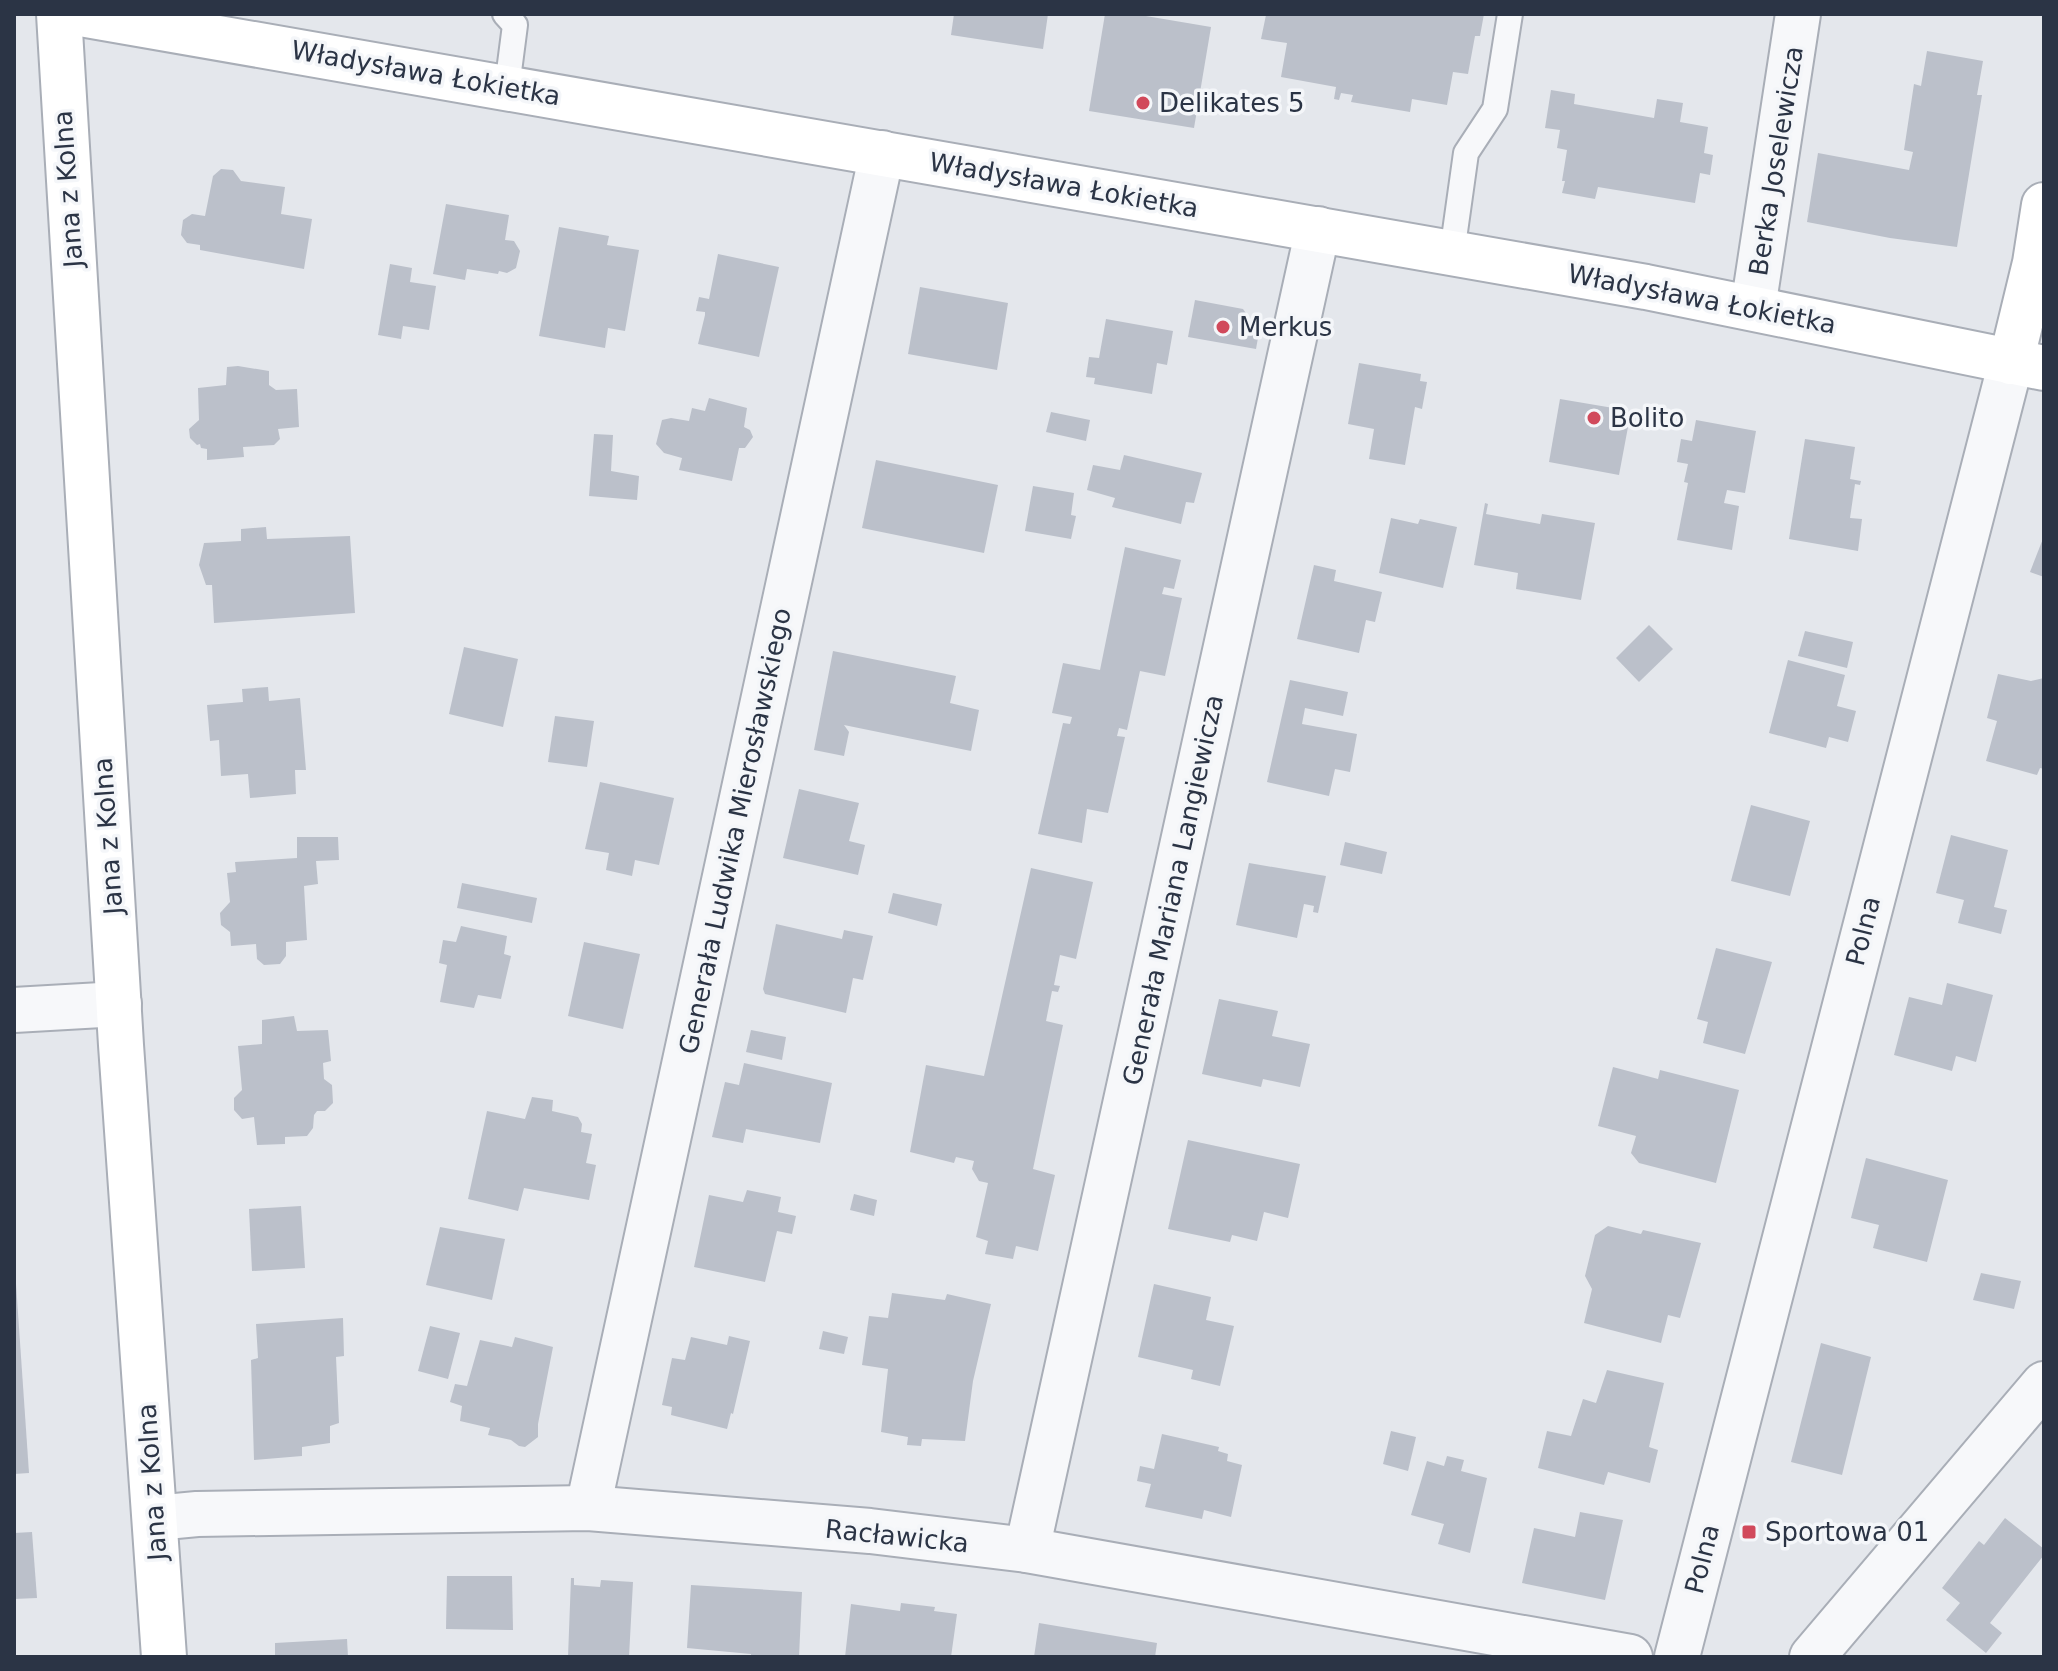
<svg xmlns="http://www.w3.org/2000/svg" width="2058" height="1671" font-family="'DejaVu Sans',sans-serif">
<rect width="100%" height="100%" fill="#e4e7ec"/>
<g fill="#bbc0ca">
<polygon points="954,14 1048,14 1043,49 951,35"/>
<polygon points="1105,14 1134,14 1211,27 1194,128 1089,111"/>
<polygon points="1273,14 1484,14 1480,36 1475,36 1468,74 1453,72 1447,105 1412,99 1410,112 1351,102 1353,95 1341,93 1339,100 1334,99 1336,87 1281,77 1287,43 1261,39 1266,15"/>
<polygon points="1927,51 1983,61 1977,95 1982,95 1957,247 1890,238 1807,222 1818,153 1909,170 1913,152 1904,150 1914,84 1921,86"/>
<polygon points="1551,90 1575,94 1574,104 1654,118 1657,99 1683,103 1680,122 1708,127 1704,153 1713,155 1710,175 1700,173 1695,203 1598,187 1595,199 1562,193 1565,181 1562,181 1567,150 1557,148 1560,130 1545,128"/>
<polygon points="221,169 233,170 241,181 285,187 281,214 312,219 304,269 200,250 200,245 187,243 181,235 183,220 192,214 205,216 213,176"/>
<polygon points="446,204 509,215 505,240 514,241 520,251 516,268 507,273 499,271 498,274 467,269 465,280 433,274"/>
<polygon points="559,227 609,236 607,245 639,250 625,331 608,328 605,348 539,336"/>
<polygon points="718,254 779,267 759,357 698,344 705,315 705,312 696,311 699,297 709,299"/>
<polygon points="390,264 412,268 410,282 436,286 429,330 403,326 401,339 378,335"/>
<polygon points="920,287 1008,303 997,370 908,354"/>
<polygon points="1195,300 1243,309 1259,332 1256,349 1188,337"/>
<polygon points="1106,319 1173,331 1167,365 1157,363 1152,394 1094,384 1095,378 1086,377 1089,357 1099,358"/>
<polygon points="1359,363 1421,374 1420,381 1427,382 1422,409 1415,407 1405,465 1369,459 1374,429 1348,424"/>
<polygon points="238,366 269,371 269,385 276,390 297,389 299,427 278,429 280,439 274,445 243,447 244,457 207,460 207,449 201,448 200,444 197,445 190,438 189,429 199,420 198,388 226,385 227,367"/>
<polygon points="709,398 747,408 744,427 750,430 753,437 745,448 739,448 732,481 679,470 682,458 664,453 656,444 662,420 671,418 689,421 692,408 705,411"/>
<polygon points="1560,399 1631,411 1619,475 1549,462"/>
<polygon points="1051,412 1090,420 1086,441 1046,432"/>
<polygon points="1696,420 1756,431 1745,493 1727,490 1724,503 1739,506 1732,550 1677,540 1688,483 1684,482 1688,464 1677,462 1681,439 1692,441"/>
<polygon points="594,434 613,435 611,471 639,476 637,500 589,496"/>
<polygon points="1805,439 1855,447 1850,479 1861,481 1860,485 1855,484 1850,518 1862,519 1858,551 1789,539"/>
<polygon points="1124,455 1202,473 1194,503 1186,502 1181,524 1112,507 1115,498 1087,490 1093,465 1120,470"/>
<polygon points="876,460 998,485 984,553 862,528"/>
<polygon points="1033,486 1074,493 1071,515 1076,516 1071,539 1025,531"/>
<polygon points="1485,503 1488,504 1486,514 1540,524 1542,514 1595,523 1581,600 1516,589 1518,573 1474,565"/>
<polygon points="1391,518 1418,524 1420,519 1457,527 1443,588 1379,573"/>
<polygon points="266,527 267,539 350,536 355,613 214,623 212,585 206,585 199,565 204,543 241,541 241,529"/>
<polygon points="2044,536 2044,577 2030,572"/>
<polygon points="1125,547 1181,560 1174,589 1164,587 1162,594 1182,598 1165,676 1140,671 1127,730 1119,728 1117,736 1125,737 1108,813 1087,809 1082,843 1038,834 1063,723 1070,724 1072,717 1052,713 1063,663 1100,670"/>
<polygon points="1314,565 1336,570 1334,581 1382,592 1375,622 1366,620 1359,653 1297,639"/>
<polygon points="1649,625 1673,649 1639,682 1616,658"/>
<polygon points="1805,631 1853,642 1847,668 1798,656"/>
<polygon points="464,647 518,659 503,727 449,714"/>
<polygon points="833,651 956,676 950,703 979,710 971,751 844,725 849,732 844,756 814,750"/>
<polygon points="1788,660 1845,675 1837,706 1856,711 1848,742 1829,737 1826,748 1769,733"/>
<polygon points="1998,674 2031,681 2044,678 2044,769 2040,768 2037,775 1986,761 1997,721 1987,718"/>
<polygon points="1290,680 1348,692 1343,716 1305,708 1302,724 1357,734 1350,772 1335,769 1329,796 1267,782"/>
<polygon points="268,687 269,701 300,698 306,770 295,770 296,794 250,798 248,774 221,776 219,740 210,741 207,705 243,702 242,689"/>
<polygon points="555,716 594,721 587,767 548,762"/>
<polygon points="600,782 674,798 659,865 635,860 632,876 606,870 609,853 585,849"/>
<polygon points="799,789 859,803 849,841 865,845 858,875 783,858"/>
<polygon points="1751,805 1810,821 1790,896 1731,881"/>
<polygon points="1951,835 2008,850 1994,907 2007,910 2001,934 1958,923 1964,900 1936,893"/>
<polygon points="297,837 338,837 339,860 316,861 318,884 304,886 307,940 286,942 286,956 280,964 264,965 257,959 256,944 231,946 230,932 221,925 220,913 230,902 227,873 236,872 235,862 297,858"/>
<polygon points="1345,842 1387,852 1382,874 1340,865"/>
<polygon points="1249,863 1326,876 1318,913 1313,912 1314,906 1304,904 1297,938 1236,925"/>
<polygon points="1031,868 1093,882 1076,959 1060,955 1054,985 1060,986 1058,992 1052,991 1046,1021 1063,1025 1033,1169 1055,1175 1038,1251 1016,1246 1013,1259 985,1254 988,1241 976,1237 988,1183 979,1181 972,1169 974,1161 956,1157 954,1163 910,1152 926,1065 984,1076"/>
<polygon points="462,883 537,898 532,923 457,908"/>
<polygon points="893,893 942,904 937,926 888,913"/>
<polygon points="776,924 842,939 844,930 873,936 863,980 853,978 846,1013 765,994 763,989"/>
<polygon points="461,926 507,936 504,954 511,956 501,999 478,995 474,1008 440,1002 447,965 439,963 443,940 456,942"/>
<polygon points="584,942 640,954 623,1029 568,1016"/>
<polygon points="1716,948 1772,962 1745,1054 1703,1043 1708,1022 1697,1019"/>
<polygon points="1947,983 1993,995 1976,1062 1956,1056 1952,1071 1894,1055 1909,997 1942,1005"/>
<polygon points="1219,999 1278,1011 1272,1036 1310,1044 1300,1087 1263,1079 1261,1087 1202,1074"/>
<polygon points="294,1016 297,1031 328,1030 331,1061 323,1063 324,1079 332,1085 333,1103 325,1111 317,1111 314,1115 313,1128 307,1136 285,1137 285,1144 257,1145 254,1117 242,1119 234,1110 234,1098 242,1090 238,1046 262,1044 262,1020"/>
<polygon points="751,1030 786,1037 782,1060 746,1052"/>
<polygon points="744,1063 832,1083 820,1143 746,1129 743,1143 712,1137 725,1082 739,1085"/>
<polygon points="1613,1067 1658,1079 1660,1070 1739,1090 1716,1183 1639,1163 1631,1153 1636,1136 1598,1126"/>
<polygon points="532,1097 553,1100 552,1111 578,1117 582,1124 581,1132 592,1134 586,1163 596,1165 589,1200 524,1188 518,1211 468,1199 487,1111 525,1119"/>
<polygon points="1188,1140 1300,1164 1288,1218 1264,1212 1257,1241 1232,1235 1230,1242 1168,1229"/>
<polygon points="1866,1158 1948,1180 1927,1262 1873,1248 1879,1225 1851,1218"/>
<polygon points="747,1190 781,1197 778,1212 796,1216 792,1234 777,1231 765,1282 694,1267 709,1195 743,1202"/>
<polygon points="854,1194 877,1200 874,1216 850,1210"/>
<polygon points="301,1206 305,1268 252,1271 249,1209"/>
<polygon points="1608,1226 1641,1234 1643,1230 1701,1243 1680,1318 1668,1315 1661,1343 1584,1323 1592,1289 1585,1276 1595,1235"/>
<polygon points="440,1227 505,1239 492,1300 426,1285"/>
<polygon points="1981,1273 2021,1281 2014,1309 1973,1300"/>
<polygon points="14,1284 16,1284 29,1473 14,1474"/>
<polygon points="1154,1284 1211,1297 1206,1320 1234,1326 1220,1386 1191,1379 1193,1370 1138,1357"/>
<polygon points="892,1293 945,1300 947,1294 991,1304 973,1381 965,1441 922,1439 921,1446 907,1445 908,1437 881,1432 888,1369 862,1365 869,1316 888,1318"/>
<polygon points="343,1318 344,1356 336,1357 339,1423 330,1426 330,1443 302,1447 302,1456 254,1460 251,1360 258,1358 256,1324"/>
<polygon points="430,1326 460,1333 448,1379 418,1371"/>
<polygon points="823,1331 848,1337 844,1354 819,1349"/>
<polygon points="729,1336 750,1341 733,1414 731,1413 727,1429 671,1415 672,1407 662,1405 672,1358 685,1360 691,1337 727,1345"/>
<polygon points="515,1337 553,1347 538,1424 538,1437 525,1447 519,1446 511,1440 488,1435 490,1428 460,1421 462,1406 450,1402 455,1384 467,1386 480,1340 512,1347"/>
<polygon points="1821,1343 1871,1357 1842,1475 1791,1462"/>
<polygon points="1607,1370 1664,1383 1649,1447 1658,1450 1650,1483 1608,1472 1604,1485 1538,1468 1547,1431 1571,1436 1583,1399 1596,1403"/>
<polygon points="1391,1431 1416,1437 1408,1471 1383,1464"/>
<polygon points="1162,1434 1219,1447 1218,1451 1228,1454 1227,1461 1242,1465 1231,1517 1204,1510 1202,1519 1145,1507 1151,1484 1137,1481 1140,1466 1154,1469"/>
<polygon points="1447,1456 1464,1460 1461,1471 1487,1478 1470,1553 1438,1544 1444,1524 1411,1515 1427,1461 1444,1466"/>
<polygon points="1580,1512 1623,1520 1605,1600 1522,1583 1534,1528 1575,1537"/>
<polygon points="2005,1518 2044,1549 2044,1555 1990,1623 2002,1633 1986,1653 1946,1620 1960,1603 1942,1588 1979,1541 1984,1545"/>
<polygon points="32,1532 37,1598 14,1599 14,1533"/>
<polygon points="447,1576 512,1576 513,1630 446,1629"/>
<polygon points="571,1578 574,1578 574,1585 600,1587 601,1580 633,1582 629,1657 568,1657"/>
<polygon points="691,1585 802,1592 799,1657 751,1657 751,1654 687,1648"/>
<polygon points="901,1603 935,1607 934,1611 957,1614 951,1657 845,1657 851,1604 900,1611"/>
<polygon points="1039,1623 1157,1643 1155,1657 1034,1657"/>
<polygon points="347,1639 348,1657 275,1657 275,1643"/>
</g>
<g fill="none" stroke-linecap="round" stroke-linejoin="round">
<defs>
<g id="lane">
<polyline points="505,14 515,25 507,87"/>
<polyline points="1452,253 1466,153 1495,109 1510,14"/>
</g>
<g id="street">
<polyline points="1753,308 1798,14"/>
<polyline points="14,1010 119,1004"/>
<polyline points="588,1508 882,153"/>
<polyline points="155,1518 197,1514 588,1508 870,1531 1027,1550 1630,1657"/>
<polyline points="1027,1550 1318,229"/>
<polyline points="1677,1657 2011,362"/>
<polyline points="1812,1657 2044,1384"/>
</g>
<g id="secondary">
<polyline points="59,14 121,1045 164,1657"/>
<polyline points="81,14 1646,287 2044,368"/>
<polyline points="2011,362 2035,263 2044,205"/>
</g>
</defs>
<use href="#lane" stroke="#a9aeb7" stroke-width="28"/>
<use href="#street" stroke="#a9aeb7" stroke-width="48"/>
<use href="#secondary" stroke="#a9aeb7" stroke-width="48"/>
<use href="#lane" stroke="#f7f8fa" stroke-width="24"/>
<use href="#street" stroke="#f7f8fa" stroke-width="44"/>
<use href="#secondary" stroke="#fff" stroke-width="44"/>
</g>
<g fill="#d1495b" stroke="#f4f6f9" stroke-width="3">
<circle cx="1143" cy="103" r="8"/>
<circle cx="1223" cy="327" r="8"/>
<circle cx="1594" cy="418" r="8"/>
<rect x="1741" y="1524" width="16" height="16" rx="4"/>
</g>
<g text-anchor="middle" stroke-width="7" stroke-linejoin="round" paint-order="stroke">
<g font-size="26" fill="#2b3445" stroke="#f4f6f9">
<text transform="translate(426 73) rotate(10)" y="9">Władysława Łokietka</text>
<text transform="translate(1776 161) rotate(-81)" y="9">Berka Joselewicza</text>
<text transform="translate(1064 185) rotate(10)" y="9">Władysława Łokietka</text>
<text transform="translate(68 189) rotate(-94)" y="9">Jana z Kolna</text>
<text transform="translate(1702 299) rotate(11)" y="9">Władysława Łokietka</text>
<text transform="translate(735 831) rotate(-78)" y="9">Generała Ludwika Mierosławskiego</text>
<text transform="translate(108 836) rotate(-94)" y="9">Jana z Kolna</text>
<text transform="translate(1173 890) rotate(-78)" y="9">Generała Mariana Langiewicza</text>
<text transform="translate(1863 931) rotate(-76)" y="9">Polna</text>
<text transform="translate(152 1482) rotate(-94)" y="9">Jana z Kolna</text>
<text transform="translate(897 1536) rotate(6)" y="9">Racławicka</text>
<text transform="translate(1702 1559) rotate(-76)" y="9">Polna</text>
</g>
<g font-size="26" fill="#2b3445" stroke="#f4f6f9" text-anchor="start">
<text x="1159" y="112">Delikates 5</text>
<text x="1239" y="336">Merkus</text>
<text x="1610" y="427">Bolito</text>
<text x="1765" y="1541">Sportowa 01</text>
</g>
</g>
<rect width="2058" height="1671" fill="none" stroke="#2b3445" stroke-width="32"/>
</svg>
